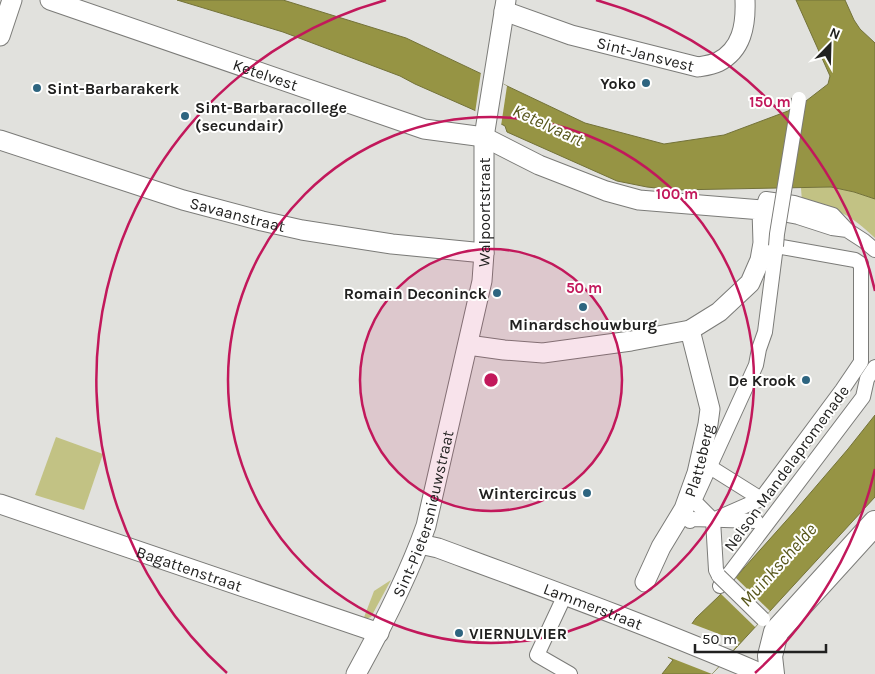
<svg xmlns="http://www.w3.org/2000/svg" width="875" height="674" font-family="Karla,sans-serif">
<rect width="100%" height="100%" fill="#e1e1dd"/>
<g fill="#c2c284">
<path d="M831,187l23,5 21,7v39c-23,-22 -41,-33 -73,-36l-1,-14z"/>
<polygon points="56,437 103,454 84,510 35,495"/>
<polygon points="391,580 371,617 363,620 374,591"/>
</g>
<g fill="#969444" stroke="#737239">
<polygon points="177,0 283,0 406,38 585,123 664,144 724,135 788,111 806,101 828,84 830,76 796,0 845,0 854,20 860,29 875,43 875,199 854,192 831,187 674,190 647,187 617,181 507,132 505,126 474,110 415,84 400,76 283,32"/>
<polygon points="875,415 875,497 712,674 662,674 673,660 668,657 696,618 719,596 794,512 848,449"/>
</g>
<g fill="#e1e1dd">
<polygon points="481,72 507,86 501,126 475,113"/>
<polygon points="734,576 770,611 755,627 719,592"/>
<polygon points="690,623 740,642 712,674 666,656"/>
</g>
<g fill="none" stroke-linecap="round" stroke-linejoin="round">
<defs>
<g id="pedestrian">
<polyline points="847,230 833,215 794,203 766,199 762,210 798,217 832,228 847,230 864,241 875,250"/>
<polyline points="710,467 761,499"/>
<polyline points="713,520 761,499 842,390 861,362 861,264 855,260 776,246 765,332 759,349 756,365 694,501 713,520 716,570 719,576"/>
<polyline points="690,521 692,519 756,521"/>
<polyline points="720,586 863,397 867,379 875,367"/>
<polyline points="565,595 537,655 570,674"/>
</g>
<g id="minor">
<path id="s1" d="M50,0l374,129 60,8 55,28 67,26 33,9 123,10 1,33 -3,17 -10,23 -31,29 -29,18 -59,11 -88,12 -39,-3 -36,-5"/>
<path id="s2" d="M504,11l67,24 127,32c6,-1 14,-2 20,-5 24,-12 28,-37 27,-62"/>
<polyline points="0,36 12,0"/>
<path id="s3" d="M0,140l183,60 79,21 40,9 90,14 92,9"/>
<path id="s4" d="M0,504l379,129"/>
<path id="s5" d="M420,544l18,4c108,40 218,80 324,126"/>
<path id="s6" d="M645,582l16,-35 23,-38 13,-36 11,-49 2,-15 -20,-79"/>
<path id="s7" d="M356,674c26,-47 52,-97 70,-148l56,-245 2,-28v-116l22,-137"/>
</g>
<polyline id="tertiary" points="772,674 770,656 776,632 875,523"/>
</defs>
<use href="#pedestrian" stroke="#7b7b78" stroke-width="16"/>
<use href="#minor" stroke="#7b7b78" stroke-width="21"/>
<use href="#tertiary" stroke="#7b7b78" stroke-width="26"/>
<use href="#pedestrian" stroke="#fff" stroke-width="14"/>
<use href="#minor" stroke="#fff" stroke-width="19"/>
<use href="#tertiary" stroke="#fff" stroke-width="24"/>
<defs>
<g id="pedestrian-bridge">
<polyline points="776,246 777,234 799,99"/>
<polyline points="719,576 763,619"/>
</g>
</defs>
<use href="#pedestrian-bridge" stroke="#7b7b78" stroke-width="16" stroke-linecap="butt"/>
<use href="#pedestrian-bridge" stroke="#fff" stroke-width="14"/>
</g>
<circle cx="491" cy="380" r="131" fill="#c2185b" fill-opacity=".12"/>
<g fill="none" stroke="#c2185b" stroke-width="2.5">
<circle cx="491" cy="380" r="131"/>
<circle cx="491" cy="380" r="263"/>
<path d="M875 469A394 394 0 0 1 755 673M227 673A394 394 0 0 1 386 0M596 0A394 394 0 0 1 875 291"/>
</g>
<g fill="#2e6580" stroke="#fffffe" stroke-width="2">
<circle cx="646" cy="83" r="5"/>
<circle cx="37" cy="88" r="5"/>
<circle cx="185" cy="116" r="5"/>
<circle cx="497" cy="293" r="5"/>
<circle cx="583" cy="307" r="5"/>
<circle cx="806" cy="380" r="5"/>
<circle cx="587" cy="493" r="5"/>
<circle cx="459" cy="633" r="5"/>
</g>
<g text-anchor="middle" stroke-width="4" stroke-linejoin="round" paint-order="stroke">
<g font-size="16" fill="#212120" stroke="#fffffe">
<text dy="6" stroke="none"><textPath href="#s2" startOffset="148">Sint-Jansvest</textPath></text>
<text dy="6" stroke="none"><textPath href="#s1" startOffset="228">Ketelvest</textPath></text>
<text dy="6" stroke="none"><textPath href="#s7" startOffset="484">Walpoortstraat</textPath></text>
<text dy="6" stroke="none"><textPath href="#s3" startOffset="249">Savaanstraat</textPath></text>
<text dy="6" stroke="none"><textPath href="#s6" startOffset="134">Platteberg</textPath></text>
<text transform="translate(786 468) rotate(-54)" y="6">Nelson Mandelapromenade</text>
<text dy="6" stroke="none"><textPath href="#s7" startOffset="175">Sint-Pietersnieuwstraat</textPath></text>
<text dy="6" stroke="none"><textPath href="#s4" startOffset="200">Bagattenstraat</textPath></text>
<text dy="6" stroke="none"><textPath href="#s5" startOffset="184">Lammerstraat</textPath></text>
</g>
<g font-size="16" font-weight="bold" fill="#212120" stroke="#fffffe" text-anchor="end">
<text x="636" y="89">Yoko</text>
<text x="47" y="94" text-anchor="start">Sint-Barbarakerk</text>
<text x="195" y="113" text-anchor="start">Sint-Barbaracollege<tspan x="195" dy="18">(secundair)</tspan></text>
<text x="487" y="299">Romain Deconinck</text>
<text x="583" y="330" text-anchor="middle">Minardschouwburg</text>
<text x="796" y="386">De Krook</text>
<text x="577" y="499">Wintercircus</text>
<text x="469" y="639" text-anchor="start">VIERNULVIER</text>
</g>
<g font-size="18" font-style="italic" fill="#57561a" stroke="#fffffe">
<text transform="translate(548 125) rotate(25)" y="6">Ketelvaart</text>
<text transform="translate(778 565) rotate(-48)" y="6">Muinkschelde</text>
</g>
</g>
<circle cx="491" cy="380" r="8" fill="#c2185b" stroke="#fffffe" stroke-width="2.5"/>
<g font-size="15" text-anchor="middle" font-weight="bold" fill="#c2185b" stroke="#fffffe" stroke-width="4" stroke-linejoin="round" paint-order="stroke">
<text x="770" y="107">150 m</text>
<text x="677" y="199">100 m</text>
<text x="584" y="293">50 m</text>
</g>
<g transform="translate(830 45) rotate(23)" stroke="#fffffe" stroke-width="4" paint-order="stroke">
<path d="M0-4L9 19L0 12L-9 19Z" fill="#212120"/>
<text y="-8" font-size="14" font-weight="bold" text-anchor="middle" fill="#212120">N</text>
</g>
<path d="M695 644v8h131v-8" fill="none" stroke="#212120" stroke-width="2.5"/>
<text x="702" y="644" font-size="15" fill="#212120" stroke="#fffffe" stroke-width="4" paint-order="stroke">50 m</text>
</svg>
